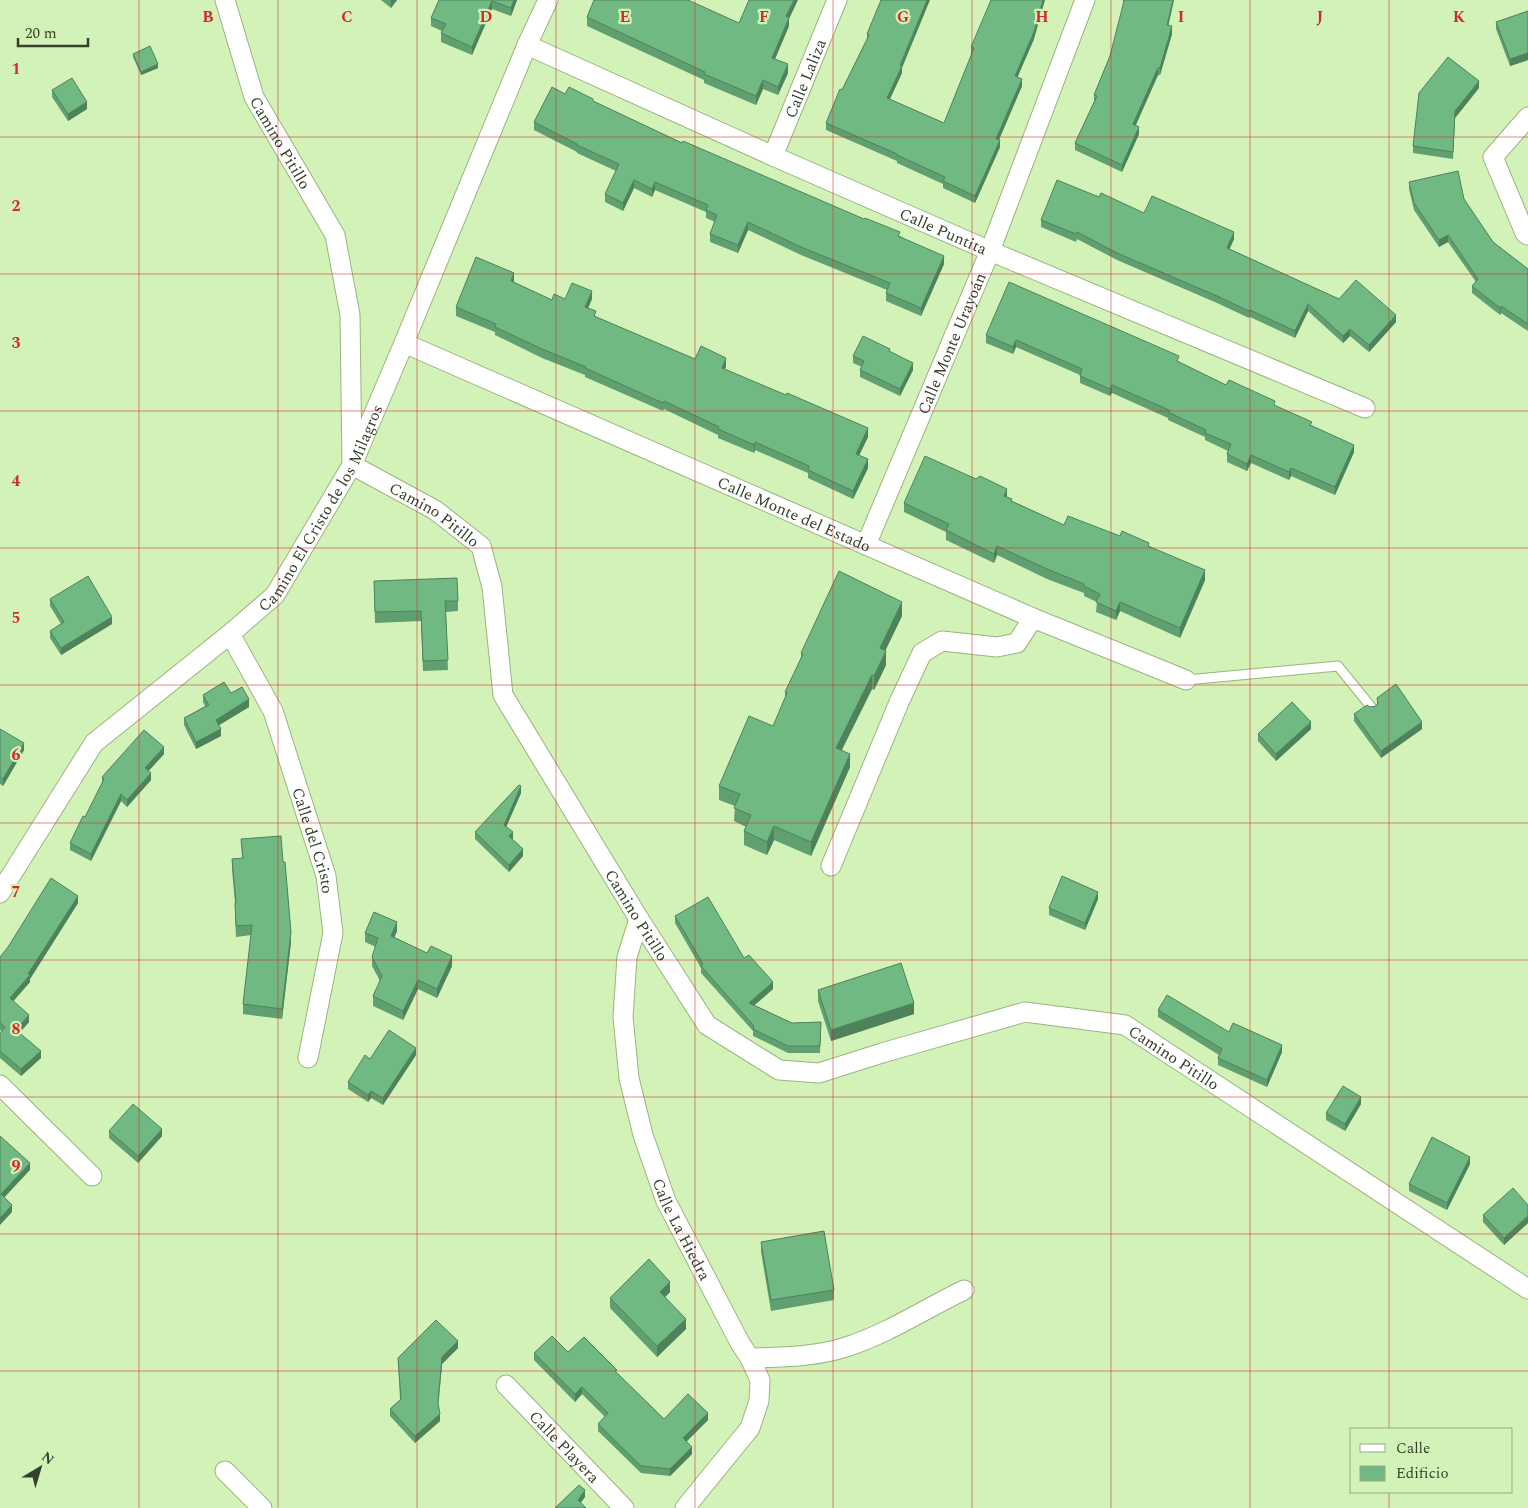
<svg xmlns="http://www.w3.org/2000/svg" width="1528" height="1508" font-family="Spectral,serif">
<rect width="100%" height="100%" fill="#d3f2b8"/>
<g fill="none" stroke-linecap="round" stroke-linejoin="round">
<defs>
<polyline id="lane" points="1186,680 1338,666 1372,708"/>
<g id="street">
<path id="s1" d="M225,0l29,97 81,138 15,80 2,150 83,45 46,36 11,41 11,108 136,224 68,106 72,45 40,3 63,-20 143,-41 100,13 403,264"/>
<path id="s2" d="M527,45l246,111 217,95 375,157"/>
<polyline points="1528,117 1493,157 1525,233 1528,235"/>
<path id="s3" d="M773,156l64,-156"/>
<path id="s4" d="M404,343l629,275 153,62"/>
<path id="s5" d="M866,545l124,-294 95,-251"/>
<path id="s6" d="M230,634l43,77 53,165 7,57 -25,125"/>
<polyline points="831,866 900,700 922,653 942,641 997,647 1017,643 1033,618"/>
<path id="s7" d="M0,893l94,-150 136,-109 45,-39 77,-130 52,-122 123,-298 21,-45"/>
<path id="s8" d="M639,919l-12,38 -4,60 6,61 14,57 23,66 74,142 10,15 10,22 -1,21 -9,27 -65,80"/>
<polyline points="0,1085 92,1176"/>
<path d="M750,1358c31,-1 66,-1 96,-11 41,-13 79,-38 118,-57"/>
<path id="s9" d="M506,1385l118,123"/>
<polyline points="225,1471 262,1508"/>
</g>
</defs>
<use href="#lane" stroke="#99b57e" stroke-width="11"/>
<use href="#street" stroke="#99b57e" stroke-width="21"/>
<use href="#lane" stroke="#fff" stroke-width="9"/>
<use href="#street" stroke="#fff" stroke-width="19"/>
</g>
<g fill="#609f70">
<polygon points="381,0 397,0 391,8"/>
<polygon points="439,0 517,0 511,16 492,9 472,55 441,42 441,33 442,31 431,26 431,18"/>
<polygon points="881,0 902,68 902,73 890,99 944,123 972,54 971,54 971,47 1034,39 1017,77 1022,86 999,140 1000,147 975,203 943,188 943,184 897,163 897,161 826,130 826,123 867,39 867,34"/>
<polygon points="1123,0 1169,26 1172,34 1160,75 1158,75 1136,125 1139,134 1122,172 1075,150 1075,143 1094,102 1094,95 1110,56 1123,8"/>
<polygon points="1528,11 1528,60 1510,66 1496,29 1496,22"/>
<polygon points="587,17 739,23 789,19 789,26 775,59 788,73 778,95 763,89 756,105 704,83 704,80 587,26"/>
<polygon points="133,54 158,68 141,75 133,57"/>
<polygon points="1479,88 1455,118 1453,159 1413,153 1413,146"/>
<polygon points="52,90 87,109 68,121 52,97"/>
<polygon points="593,101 682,143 900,236 944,264 921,316 886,301 886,293 887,290 801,255 748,230 738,253 710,242 710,234 715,222 706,218 706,212 655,190 652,197 634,188 623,211 605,202 605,194 616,171 577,153 577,152 534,130 534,122"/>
<polygon points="1409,182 1464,199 1493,242 1528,269 1528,331 1501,313 1500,315 1472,293 1472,286 1476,282 1448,242 1439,247 1414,210 1409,189"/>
<polygon points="1099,197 1144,213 1234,239 1229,249 1339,299 1396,322 1369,352 1350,336 1343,343 1308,311 1295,338 1250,317 1249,318 1217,303 1117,260 1077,239 1076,242 1041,227 1041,220"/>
<polygon points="514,281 514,282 552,300 565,299 592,299 588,308 596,317 695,359 726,366 725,369 868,437 859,455 868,468 853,499 808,478 808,473 755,450 754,453 718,438 718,435 664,409 663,411 585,377 585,375 542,358 495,335 495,332 456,316 456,307"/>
<polygon points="986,335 1179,362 1226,385 1275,406 1312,426 1354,452 1335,495 1291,476 1289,480 1251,463 1247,471 1227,462 1227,454 1228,451 1205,440 1205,437 1168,420 1168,418 1112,393 1110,396 1080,383 1080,375 1016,347 1013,354 986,343"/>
<polygon points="890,352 913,370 900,396 860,377 860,370 862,367 853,363 853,356"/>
<polygon points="1007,497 1012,501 1064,525 1120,536 1149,546 1205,580 1180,638 1120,611 1116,620 1096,612 1097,602 1084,596 1084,593 1047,579 997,555 994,563 946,540 946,532 904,512 904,503"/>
<polygon points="374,581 458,601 458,611 446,612 448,670 423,671 421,621 375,623"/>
<polygon points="50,599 112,624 61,655 50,638 50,631 61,624 50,606"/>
<polygon points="902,616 885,650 886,665 874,690 872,689 842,750 850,767 811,856 774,840 767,855 744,845 744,831 746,827 734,821 735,806 719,800 719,786 773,726 785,699 785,692 801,658 801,653"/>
<polygon points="231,693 249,707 219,725 221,736 196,749 184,725 184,718 205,706 203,702 203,695"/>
<polygon points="1377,698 1422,729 1381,758 1354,721 1354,714 1370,707 1376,706 1377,704"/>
<polygon points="0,729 24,750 3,786 0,784"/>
<polygon points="1311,729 1276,761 1258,741 1258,734"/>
<polygon points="164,754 148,771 151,780 127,807 121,801 91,861 70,850 70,843 85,817 102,783 102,777"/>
<polygon points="521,793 506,827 513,840 523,856 509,872 475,839 475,832"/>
<polygon points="241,839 291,942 282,1019 243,1014 243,1004 251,935 236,937 235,914 235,903 232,869 232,859 242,858"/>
<polygon points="1098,899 1085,930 1049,915 1049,908"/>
<polygon points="78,903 30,979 30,982 13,1001 29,1022 19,1033 41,1058 21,1076 0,1058 0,1033 2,1031 0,1030 0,957"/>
<polygon points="675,916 744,958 773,989 754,1005 792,1023 821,1022 820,1053 788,1053 753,1036 753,1031 701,973 701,968 675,923"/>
<polygon points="397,931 394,937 452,966 437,998 418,989 403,1020 373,1006 373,996 380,981 372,966 372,957 376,947 365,942 365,933"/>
<polygon points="818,990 914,1014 831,1041 818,1001"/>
<polygon points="1158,1010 1229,1032 1282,1052 1267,1087 1218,1065 1218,1058 1219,1055 1158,1017"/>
<polygon points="416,1055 383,1105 371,1098 368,1102 348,1089 348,1082 370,1059"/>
<polygon points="1361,1104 1345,1131 1326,1120 1326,1113"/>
<polygon points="109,1131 162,1136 138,1163 109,1138"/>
<polygon points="1470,1164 1447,1210 1409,1191 1409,1184"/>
<polygon points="1528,1205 1528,1223 1504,1245 1483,1222 1483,1215"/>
<polygon points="761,1242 834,1290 834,1300 771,1311 761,1252"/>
<polygon points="670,1292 665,1297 686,1329 657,1357 610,1308 610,1298"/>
<polygon points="458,1348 442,1364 438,1405 440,1421 415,1443 390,1416 390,1409 400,1400 398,1358"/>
<polygon points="568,1352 617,1373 664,1419 708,1420 686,1442 692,1454 670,1476 641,1473 598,1431 598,1424 605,1417 582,1394 575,1402 534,1360 534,1353"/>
</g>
<g fill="#4e825b">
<polygon points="391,0 397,0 391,8"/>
<polygon points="514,0 517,0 511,16 511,8"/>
<polygon points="794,0 798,0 789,19 789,26 772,66 772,58 786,16"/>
<polygon points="927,0 930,0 902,68 902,73 887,105 887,98"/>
<polygon points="1043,0 1045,0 1034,39 1015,83 1015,76"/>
<polygon points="1173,0 1174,0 1167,32 1167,25"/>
<polygon points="492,1 492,9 472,55 472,47"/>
<polygon points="1172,26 1172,34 1160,75 1160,68"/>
<polygon points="1528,53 1528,60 1510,66 1510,59"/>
<polygon points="158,64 158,68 141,75 141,72"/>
<polygon points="788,64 788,73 778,95 778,87"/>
<polygon points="1158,68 1158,75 1133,131 1133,124"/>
<polygon points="1022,79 1022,86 996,146 996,139"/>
<polygon points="763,80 763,89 756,105 756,96"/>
<polygon points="1479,81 1479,88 1455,118 1453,159 1455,111"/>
<polygon points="87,102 87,109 68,121 68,114"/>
<polygon points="1139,127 1139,134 1122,172 1122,165"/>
<polygon points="1000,140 1000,147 975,203 975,196"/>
<polygon points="634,180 634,188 623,211 623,203"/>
<polygon points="655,182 655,190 652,197 652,189"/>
<polygon points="748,222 748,230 738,253 738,245"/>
<polygon points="1234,232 1234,239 1227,255 1227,248"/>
<polygon points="1448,235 1448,242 1439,247 1439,240"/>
<polygon points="944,256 944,264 921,316 921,308"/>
<polygon points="514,273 514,281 511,289 511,281"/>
<polygon points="592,291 592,299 585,315 585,307"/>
<polygon points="1308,304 1308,311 1295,338 1295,331"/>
<polygon points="1501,306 1501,313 1500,315 1500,308"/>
<polygon points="1396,315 1396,322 1369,352 1369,345"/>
<polygon points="1350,329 1350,336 1343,343 1343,336"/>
<polygon points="1016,340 1016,347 1013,354 1013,347"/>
<polygon points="726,358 726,366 722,376 722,368"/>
<polygon points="913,363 913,370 900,396 900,389"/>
<polygon points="1112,385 1112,393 1110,396 1110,389"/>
<polygon points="868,428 868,437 856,462 856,454"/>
<polygon points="755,442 755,450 754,453 754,445"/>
<polygon points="1354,445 1354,452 1335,495 1335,487"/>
<polygon points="1251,455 1251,463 1247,471 1247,464"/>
<polygon points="868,459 868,468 853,499 853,491"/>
<polygon points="1291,468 1291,476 1289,480 1289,472"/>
<polygon points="1007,489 1007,499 1004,496"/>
<polygon points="997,546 997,555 994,563 994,554"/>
<polygon points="1205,570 1205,580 1180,638 1180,628"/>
<polygon points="902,602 902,616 880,662 880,648"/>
<polygon points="1120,602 1120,611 1116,620 1116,611"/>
<polygon points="112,617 112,624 61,655 61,648"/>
<polygon points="886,651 886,665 874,690 874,676"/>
<polygon points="872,675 872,689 836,761 836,748"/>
<polygon points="249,699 249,707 216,727 216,720"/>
<polygon points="1311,722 1311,729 1276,761 1276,754"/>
<polygon points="1422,722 1422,729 1381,758 1381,751"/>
<polygon points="221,729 221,736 196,749 196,742"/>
<polygon points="24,743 24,750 3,786 3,779"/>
<polygon points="164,747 164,754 145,775 145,768"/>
<polygon points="850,754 850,767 811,856 811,842"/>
<polygon points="151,773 151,780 127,807 127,800"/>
<polygon points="521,786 521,793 504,832 504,825"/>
<polygon points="121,794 121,801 91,861 91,854"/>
<polygon points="774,826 774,840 767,855 767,842"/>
<polygon points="513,832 513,839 509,836"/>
<polygon points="523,849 523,856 509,872 509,865"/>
<polygon points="1098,892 1098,899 1085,930 1085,923"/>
<polygon points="78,896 78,903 30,979 30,982 10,1005 10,998 28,974"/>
<polygon points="397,922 397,931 391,945 391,936"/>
<polygon points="291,932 291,942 282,1019 282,1009"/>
<polygon points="452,956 452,966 437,998 437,989"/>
<polygon points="418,980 418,989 403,1020 403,1011"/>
<polygon points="773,982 773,989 749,1010 749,1003"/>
<polygon points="914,1003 914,1014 831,1041 831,1030"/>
<polygon points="29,1015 29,1022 16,1037 16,1030"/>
<polygon points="1282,1045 1282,1052 1267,1087 1267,1080"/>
<polygon points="416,1048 416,1055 383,1105 383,1098"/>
<polygon points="41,1051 41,1058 21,1076 21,1069"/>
<polygon points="371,1091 371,1098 368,1102 368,1095"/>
<polygon points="1361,1097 1361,1104 1345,1131 1345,1124"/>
<polygon points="162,1129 162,1136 138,1163 138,1156"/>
<polygon points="1470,1157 1470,1164 1447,1210 1447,1203"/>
<polygon points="30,1163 30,1170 1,1201 1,1194"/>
<polygon points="12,1205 12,1212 0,1225 0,1218"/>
<polygon points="1528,1216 1528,1223 1504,1245 1504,1238"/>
<polygon points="670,1282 670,1292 660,1302 660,1292"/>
<polygon points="686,1319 686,1329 657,1357 657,1346"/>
<polygon points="458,1341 458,1348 442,1364 438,1410 442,1357"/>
<polygon points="582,1387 582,1394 575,1402 575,1394"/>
<polygon points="708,1413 708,1420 683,1445 683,1438"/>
<polygon points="440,1414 440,1421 415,1443 415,1436"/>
<polygon points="692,1447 692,1454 670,1476 670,1469"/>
<polygon points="585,1490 585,1497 578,1507 578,1500"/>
</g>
<g fill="#70b982" stroke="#4e825b">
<polygon points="439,0 514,0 511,8 492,1 472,47 441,33 446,24 431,18"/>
<polygon points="594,0 688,0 739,23 749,0 794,0 786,16 789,18 772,58 788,64 778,87 763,80 756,96 704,74 705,72 587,17"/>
<polygon points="881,0 927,0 900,65 902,66 887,98 944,123 974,48 971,47 991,0 1043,0 1034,32 1015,76 1022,79 996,139 1000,140 975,196 943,181 945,177 897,155 897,154 826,123 840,89 842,90 869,35 867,34"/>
<polygon points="1123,0 1173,0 1167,25 1172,26 1160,68 1158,68 1133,124 1139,127 1122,165 1075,143 1097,96 1094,95 1110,56 1124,1"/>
<polygon points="1528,11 1528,53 1510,59 1496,22"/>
<polygon points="150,46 158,64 141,72 133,54"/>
<polygon points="1448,57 1479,81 1455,111 1453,152 1413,146 1419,93"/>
<polygon points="72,78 87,102 68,114 52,90"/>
<polygon points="552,87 565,94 569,87 593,99 593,101 682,143 683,141 864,219 865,218 900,232 898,236 944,256 921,308 886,293 890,283 801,247 748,222 738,245 710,234 717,215 706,210 708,205 655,182 652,189 634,180 623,203 605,194 619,164 577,145 577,144 534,122"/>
<polygon points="1458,171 1464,199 1493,242 1528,269 1528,324 1501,306 1500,308 1472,286 1478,279 1448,235 1439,240 1414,203 1409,182"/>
<polygon points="1057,180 1099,197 1101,193 1144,213 1152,196 1234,232 1227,248 1339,299 1356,280 1396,315 1369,345 1350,329 1343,336 1308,304 1295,331 1250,310 1249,311 1217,296 1117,253 1077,232 1076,234 1041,220"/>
<polygon points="476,257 514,273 511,281 552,300 554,294 565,299 572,283 592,291 585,307 596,311 594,316 695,359 701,346 726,358 722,368 786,395 787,393 868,428 856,454 868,459 853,491 808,470 809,466 755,442 754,445 718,429 719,427 664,401 663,403 585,368 586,367 542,349 495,327 496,324 456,307"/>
<polygon points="1009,282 1179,356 1177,361 1226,385 1229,380 1275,401 1274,405 1312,422 1310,425 1354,445 1335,487 1291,468 1289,472 1251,455 1247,464 1227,454 1231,444 1205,433 1206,430 1168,412 1169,410 1112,385 1110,389 1080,376 1082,369 1016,340 1013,347 986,335"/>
<polygon points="863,336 890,349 889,351 913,363 900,389 860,370 864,361 853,356"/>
<polygon points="925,456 976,479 980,476 1007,489 1004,496 1012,499 1011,501 1064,525 1068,516 1120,536 1122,531 1149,543 1148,546 1205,570 1180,628 1120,602 1116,611 1096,602 1100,594 1084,586 1084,584 1047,569 997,546 994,554 946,530 949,524 904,503"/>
<polygon points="839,571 902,602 880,648 886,651 874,676 872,675 836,748 850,754 811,842 774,826 767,842 744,831 751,815 734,808 740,794 719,786 749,716 773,726 787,693 785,692 803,654 801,653"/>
<polygon points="88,576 112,617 61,648 50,631 64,622 50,599"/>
<polygon points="457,578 458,601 445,601 448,660 423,661 421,611 375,612 374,581"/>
<polygon points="224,682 231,693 242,687 249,699 216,720 221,729 196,742 184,718 209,705 203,695"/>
<polygon points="1396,684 1422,722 1381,751 1354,714 1367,705 1370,707 1376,706 1378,703 1377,698"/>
<polygon points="1292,702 1311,722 1276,754 1258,734"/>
<polygon points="0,729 24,743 3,779 0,777"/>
<polygon points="144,730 164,747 145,768 151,773 127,800 121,794 91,854 70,843 83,816 85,817 104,779 102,777"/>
<polygon points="519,785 521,786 504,825 513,832 509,836 523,849 509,865 475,832"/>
<polygon points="281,836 283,862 285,862 291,932 282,1009 243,1004 252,925 236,926 235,903 236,903 232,859 243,858 241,839"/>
<polygon points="1062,876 1098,892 1085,923 1049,908"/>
<polygon points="51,878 78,896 28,974 30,975 10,998 29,1015 16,1030 41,1051 21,1069 0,1051 0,1033 5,1027 0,1023 0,957 8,947"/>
<polygon points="708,897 744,958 749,955 773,982 749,1003 792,1023 821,1022 820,1046 788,1046 753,1029 754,1026 701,966 703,964 675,916"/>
<polygon points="374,912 397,922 391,936 427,953 431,946 452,956 437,989 418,980 403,1011 373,996 382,976 372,957 378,938 365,933"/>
<polygon points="901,963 914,1003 831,1030 818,990"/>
<polygon points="1167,995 1229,1032 1233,1023 1282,1045 1267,1080 1218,1058 1222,1049 1158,1010"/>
<polygon points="389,1030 416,1048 383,1098 371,1091 368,1095 348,1082 365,1055 370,1059"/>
<polygon points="1343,1086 1361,1097 1345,1124 1326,1113"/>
<polygon points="133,1104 162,1129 138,1156 109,1131"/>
<polygon points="0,1136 30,1163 1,1194 12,1205 0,1218"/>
<polygon points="1432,1137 1470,1157 1447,1203 1409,1184"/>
<polygon points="1513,1188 1528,1205 1528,1216 1504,1238 1483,1215"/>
<polygon points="824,1231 834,1290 771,1300 761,1242"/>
<polygon points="649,1259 670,1282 660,1292 686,1319 657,1346 610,1298"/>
<polygon points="436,1320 458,1341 442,1357 438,1403 440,1414 415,1436 390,1409 401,1399 398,1358"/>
<polygon points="552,1336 568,1352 584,1337 617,1370 615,1371 664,1419 688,1394 708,1413 683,1438 692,1447 670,1469 641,1466 598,1424 608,1413 582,1387 575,1394 534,1353"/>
<polygon points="579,1485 585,1490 578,1500 586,1508 555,1508"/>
</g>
<path fill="none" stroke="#d62828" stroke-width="1" stroke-opacity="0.55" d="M139,0v1508M278,0v1508M417,0v1508M556,0v1508M695,0v1508M833,0v1508M972,0v1508M1111,0v1508M1250,0v1508M1389,0v1429M0,137h1528M0,274h1528M0,411h1528M0,548h1528M0,685h1528M0,823h1528M0,960h1528M0,1097h1528M0,1234h1528M0,1371h1528M1389,1492v16"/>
<g text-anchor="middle" stroke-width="4.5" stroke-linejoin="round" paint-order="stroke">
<g font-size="16" fill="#35412a" stroke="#d3f2b8">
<text dy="6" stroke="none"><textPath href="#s3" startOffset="84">Calle Laliza</textPath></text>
<text dy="6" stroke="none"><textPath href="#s1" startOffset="154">Camino Pitillo</textPath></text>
<text dy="6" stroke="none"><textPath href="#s2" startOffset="456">Calle Puntita</textPath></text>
<text dy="6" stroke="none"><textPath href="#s5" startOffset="219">Calle Monte Urayoán</textPath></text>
<text dy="6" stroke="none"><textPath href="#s7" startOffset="509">Camino El Cristo de los Milagros</textPath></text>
<text dy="6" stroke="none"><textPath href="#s4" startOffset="426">Calle Monte del Estado</textPath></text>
<text dy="6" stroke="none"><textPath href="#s1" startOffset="589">Camino Pitillo</textPath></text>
<text dy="6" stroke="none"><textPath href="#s6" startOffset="224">Calle del Cristo</textPath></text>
<text dy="6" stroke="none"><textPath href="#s1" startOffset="1054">Camino Pitillo</textPath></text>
<text dy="6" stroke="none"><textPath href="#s1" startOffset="1684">Camino Pitillo</textPath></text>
<text dy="6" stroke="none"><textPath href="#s8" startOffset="322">Calle La Hiedra</textPath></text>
<text dy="6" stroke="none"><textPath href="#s9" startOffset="85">Calle Playera</textPath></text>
</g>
</g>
<g font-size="16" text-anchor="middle" font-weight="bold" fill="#d62828" stroke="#d3f2b8" stroke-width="4.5" stroke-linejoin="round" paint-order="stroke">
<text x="208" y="22">B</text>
<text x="347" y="22">C</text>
<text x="486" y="22">D</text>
<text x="625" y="22">E</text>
<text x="764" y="22">F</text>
<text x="903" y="22">G</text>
<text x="1042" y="22">H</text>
<text x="1181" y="22">I</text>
<text x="1320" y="22">J</text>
<text x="1459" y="22">K</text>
<text x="16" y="74">1</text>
<text x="16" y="211">2</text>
<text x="16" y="348">3</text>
<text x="16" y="486">4</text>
<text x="16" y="623">5</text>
<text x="16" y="760">6</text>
<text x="16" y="897">7</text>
<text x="16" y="1034">8</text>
<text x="16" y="1171">9</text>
</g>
<rect x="1350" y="1428" width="162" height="65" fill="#d3f2b8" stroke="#94ab7f"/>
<rect x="1360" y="1444" width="25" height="8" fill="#ffffff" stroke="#94ab7f"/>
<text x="1396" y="1453" font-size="15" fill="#35412a">Calle</text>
<rect x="1360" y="1466" width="25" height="15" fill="#70b982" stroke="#94ab7f"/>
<text x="1396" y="1478" font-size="15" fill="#35412a">Edificio</text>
<g transform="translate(40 1468) rotate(38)" stroke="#d3f2b8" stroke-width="4" paint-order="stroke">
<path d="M0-4L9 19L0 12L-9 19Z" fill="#35412a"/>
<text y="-8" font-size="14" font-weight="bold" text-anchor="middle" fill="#35412a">N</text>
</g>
<path d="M18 38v8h70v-8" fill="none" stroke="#35412a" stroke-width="2.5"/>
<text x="25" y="38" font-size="15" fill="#35412a" stroke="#d3f2b8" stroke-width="4" paint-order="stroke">20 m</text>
</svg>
